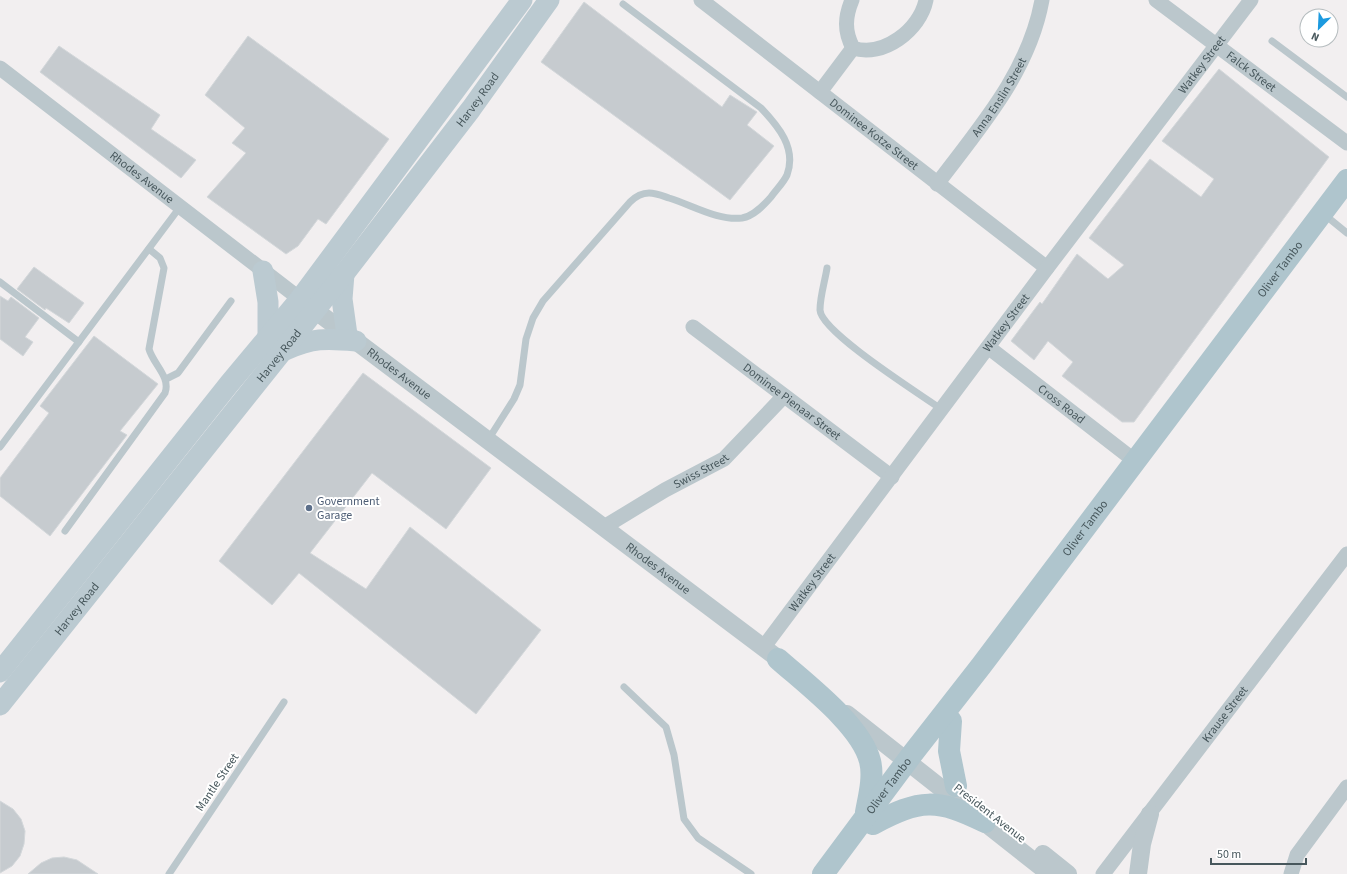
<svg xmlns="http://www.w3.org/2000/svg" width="1347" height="874" font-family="'Source Sans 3',sans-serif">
<rect width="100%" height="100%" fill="#f2eff0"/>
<g fill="#c6cbcf" stroke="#d3d7da">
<polygon points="584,2 722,107 730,95 757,112 747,125 774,146 730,200 541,62"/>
<polygon points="248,36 389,139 326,224 318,219 298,246 286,254 207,197 246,153 232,143 245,128 205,95"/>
<polygon points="59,46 160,115 151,129 196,160 181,178 40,72"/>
<polygon points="1219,69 1329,157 1134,422 1122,422 1062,376 1073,362 1048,341 1034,360 1011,341 1040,302 1042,304 1077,254 1108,279 1124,265 1089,238 1150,159 1201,197 1214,179 1162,141"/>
<polygon points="34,267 84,303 69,323 46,308 45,310 17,289"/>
<polygon points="0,296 8,301 11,297 39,318 25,337 33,342 23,356 0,339"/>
<polygon points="94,336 158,384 120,431 127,435 50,536 0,496 0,478 49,413 40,406"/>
<polygon points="363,373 491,468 446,529 372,473 310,553 366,589 410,527 541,630 476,714 299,573 272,605 219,561"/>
<polygon points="0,801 13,809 21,819 25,831 24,844 20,856 12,866 0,873"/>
<polygon points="64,857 77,860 98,874 28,874 41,863 52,858"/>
</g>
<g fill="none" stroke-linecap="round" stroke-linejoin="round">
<g stroke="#bbc7cc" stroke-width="7">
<polyline points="1272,41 1347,97"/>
<polyline points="1331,220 1347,233"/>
<path d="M827,268c-2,13 -7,28 -7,42 1,22 100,84 121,99"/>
<polyline points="0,282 79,342"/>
<polyline points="166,379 178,373 231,301"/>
<path d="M488,440l26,-41 6,-14 6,-46 7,-21 10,-17 87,-99c5,-5 12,-9 19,-9 7,0 14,3 20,5 23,7 49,23 73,20 12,-2 22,-13 29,-21 5,-7 13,-15 16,-22 10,-27 -9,-49 -26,-67l-138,-104"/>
<polyline points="0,447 180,207"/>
<path d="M65,531l100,-138c6,-16 -12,-29 -16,-44l15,-81 -4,-10 -11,-9"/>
<polyline points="624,687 666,727 674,755 684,819 698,838 751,874"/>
<polyline points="169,874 284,702"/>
</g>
<g stroke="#bbc7cc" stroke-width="15">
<path id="s1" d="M701,0l346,268"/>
<path d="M852,0c-7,17 -8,31 1,48 30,10 67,-18 73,-48"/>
<path id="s2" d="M1156,0l191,143"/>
<path id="s3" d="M0,68l300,231"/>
<polyline points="820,92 853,48"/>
<path id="s4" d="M937,184c43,-57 92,-112 105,-184"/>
<path id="s5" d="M693,327l199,150"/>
<path id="s6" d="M988,347l147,114"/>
<path id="s7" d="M604,527l61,-37 59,-31 60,-63"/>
<path id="s8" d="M763,648l284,-380 204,-268"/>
<path id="s9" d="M1103,874l244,-320"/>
<polyline points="1291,874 1297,855 1347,787"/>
</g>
<g stroke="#bbc7cc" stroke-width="18">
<path id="s10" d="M304,302l484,364"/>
<polyline points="847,714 1050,874"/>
<polyline points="1043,854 1068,874"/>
<polyline points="1138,874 1142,844 1150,814"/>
</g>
<g stroke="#bbcad1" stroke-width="21">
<polyline points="263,271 268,302 268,337"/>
<polyline points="344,274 342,299 347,335"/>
<path d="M285,350c28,-12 40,-12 71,-9"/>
<polyline points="0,672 229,384 300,299 522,0"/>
<path id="s11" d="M0,705l344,-431 127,-165 78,-109"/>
</g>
<g stroke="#afc5cd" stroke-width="22">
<path d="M778,659c28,25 83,66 92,102 4,16 -1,35 -4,51"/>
<polyline points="951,721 949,751 956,786"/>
<path d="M873,824c47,-25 64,-26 112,-2"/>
<path id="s12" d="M823,874l90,-121 68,-87 366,-486"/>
</g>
</g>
<circle fill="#5c6f8a" stroke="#fff" stroke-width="1.5" cx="309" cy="508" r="4"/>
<g text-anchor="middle" stroke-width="4" stroke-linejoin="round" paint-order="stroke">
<g font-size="12" fill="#47575c" stroke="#fff">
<text dy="4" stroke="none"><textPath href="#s8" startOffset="730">Watkey Street</textPath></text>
<text dy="4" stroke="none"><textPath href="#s2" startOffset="119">Falck Street</textPath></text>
<text dy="4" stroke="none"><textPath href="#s4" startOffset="107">Anna Enslin Street</textPath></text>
<text dy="4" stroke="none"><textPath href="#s11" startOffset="771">Harvey Road</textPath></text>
<text dy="4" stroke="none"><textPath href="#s1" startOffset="219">Dominee Kotze Street</textPath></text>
<text dy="4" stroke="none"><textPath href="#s3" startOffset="179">Rhodes Avenue</textPath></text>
<text dy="4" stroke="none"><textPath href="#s12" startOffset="758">Oliver Tambo</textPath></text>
<text dy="4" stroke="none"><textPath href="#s8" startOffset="406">Watkey Street</textPath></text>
<text dy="4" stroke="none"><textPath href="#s11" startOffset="447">Harvey Road</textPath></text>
<text dy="4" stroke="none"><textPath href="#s10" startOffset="119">Rhodes Avenue</textPath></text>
<text dy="4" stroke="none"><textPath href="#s5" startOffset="124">Dominee Pienaar Street</textPath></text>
<text dy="4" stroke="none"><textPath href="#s6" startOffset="93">Cross Road</textPath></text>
<text dy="4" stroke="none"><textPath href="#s7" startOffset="112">Swiss Street</textPath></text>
<text dy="4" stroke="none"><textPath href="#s12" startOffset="434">Oliver Tambo</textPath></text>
<text dy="4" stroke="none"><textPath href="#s10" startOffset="443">Rhodes Avenue</textPath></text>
<text dy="4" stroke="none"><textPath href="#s8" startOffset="82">Watkey Street</textPath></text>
<text dy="4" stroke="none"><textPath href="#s11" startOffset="123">Harvey Road</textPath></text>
<text dy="4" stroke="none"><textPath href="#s9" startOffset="201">Krause Street</textPath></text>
<text transform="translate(217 782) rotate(-56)" y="4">Mantle Street</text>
<text dy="4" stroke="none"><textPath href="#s12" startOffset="110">Oliver Tambo</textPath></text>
<text transform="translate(990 813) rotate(38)" y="4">President Avenue</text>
</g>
<g font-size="12" fill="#4e5e75" stroke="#fff" text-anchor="start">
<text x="317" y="505">Government<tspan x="317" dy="14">Garage</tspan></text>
</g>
</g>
<g transform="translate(1319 28) rotate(204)"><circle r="19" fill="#ffffff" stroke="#b5bcbe"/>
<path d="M0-3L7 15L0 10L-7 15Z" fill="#1c9adf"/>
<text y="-6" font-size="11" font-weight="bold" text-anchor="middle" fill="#47575c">N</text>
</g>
<path d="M1211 858v6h95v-6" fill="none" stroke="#47575c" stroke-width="2"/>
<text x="1217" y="858" font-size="12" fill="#47575c" stroke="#ffffff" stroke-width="3" paint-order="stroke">50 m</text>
</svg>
